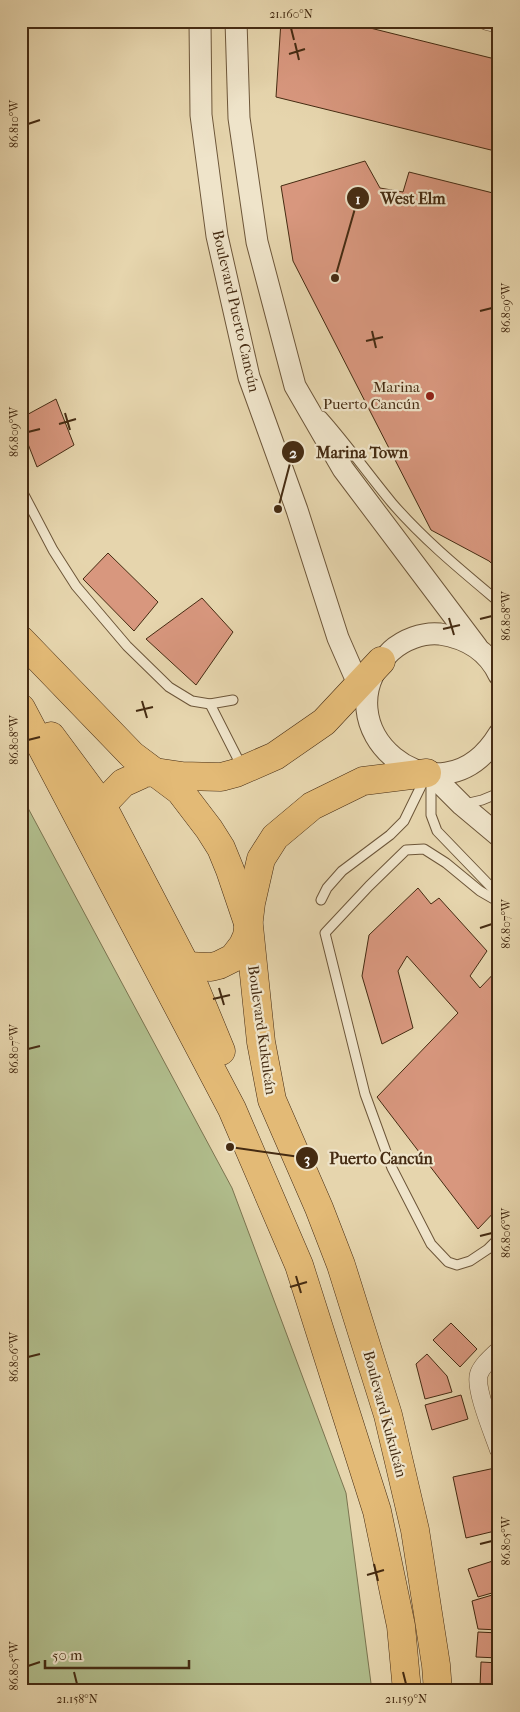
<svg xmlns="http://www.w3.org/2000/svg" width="520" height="1712" font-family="'IM FELL French Canon',serif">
<rect width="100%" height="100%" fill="#e6d5ad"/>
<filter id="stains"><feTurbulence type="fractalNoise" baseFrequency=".004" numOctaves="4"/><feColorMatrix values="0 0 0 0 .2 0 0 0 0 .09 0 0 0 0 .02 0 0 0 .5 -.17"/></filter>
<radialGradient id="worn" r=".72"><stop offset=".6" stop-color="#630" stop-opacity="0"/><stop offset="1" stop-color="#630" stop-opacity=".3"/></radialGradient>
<polygon fill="#b1be8d" stroke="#7b7450" points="21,795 232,1188 346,1493 372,1691 21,1691"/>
<g fill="#d8977e" stroke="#452b12">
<polygon points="281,21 342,21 499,60 499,152 276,97"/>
<polygon points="365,161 380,188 403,192 409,172 497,194 494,211 499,216 499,570 489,561 431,530 293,261 281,186"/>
<polygon points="56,399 74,445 37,467 21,426 21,418"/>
<polygon points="108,553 158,602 134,631 83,579"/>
<polygon points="202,598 233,632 196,685 146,639"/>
<polygon points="418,888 431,904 439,898 487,951 470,976 480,988 499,968 499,1207 478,1229 377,1097 458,1013 407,956 398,971 413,1028 382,1044 362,976 369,935"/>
<polygon points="451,1323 477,1349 460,1367 433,1340"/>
<polygon points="427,1354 447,1376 452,1392 425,1399 416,1364"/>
<polygon points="461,1395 468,1419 432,1430 425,1405"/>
<polygon points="495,1468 499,1483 499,1530 466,1538 453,1477"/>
<polygon points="499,1559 499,1591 478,1597 468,1569"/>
<polygon points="499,1593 499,1630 478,1629 472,1601"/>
<polygon points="478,1632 499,1633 499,1658 476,1657"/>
<polygon points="481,1662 499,1663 499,1688 480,1687"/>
</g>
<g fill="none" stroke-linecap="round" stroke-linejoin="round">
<defs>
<g id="service">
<path d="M322,416c25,28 46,58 70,87 32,37 70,68 107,99"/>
<polyline points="21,489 53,550 76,586 127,646 169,687 192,701 210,704 233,700"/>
<polyline points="210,704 242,767"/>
<polyline points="431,779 431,815 437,831 493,889 499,900"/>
<polyline points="465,804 482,800 499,793"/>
<polyline points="321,900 327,888 342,871 390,835 404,821 425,778"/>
<polyline points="499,902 480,891 446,863 424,849 406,850 369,886 325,933 365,1094 392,1168 431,1244 448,1262 457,1265 470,1261 488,1249 499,1238"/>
</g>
<g id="minor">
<polyline points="487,21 499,24"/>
<path d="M499,1350c-7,7 -17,15 -20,24 -5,14 15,61 20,76"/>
</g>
<g id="tertiary">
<polyline points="200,21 201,115 217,236 249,377 297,510 338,638 366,702"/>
<polyline points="236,21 239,118 257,242 295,386 343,469 477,647"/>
<path d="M499,675c-11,-24 -33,-37 -59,-41 -17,-2 -37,6 -49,17 -77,74 48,182 108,83"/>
<polyline points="431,774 462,805 499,836"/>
</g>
<g id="primary">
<polyline points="21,640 132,755 180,791 209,829 221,848 230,870 249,926 261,1042 272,1100 319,1208 341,1265 388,1415 415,1530 436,1665 438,1691"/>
<polyline points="21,708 232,1109 299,1265 377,1511 401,1626 407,1691"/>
<polyline points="51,736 102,805 186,966 221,1051"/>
<polyline points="102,805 123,783 145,773 155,772 182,776 221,777 236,773 275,756 324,722 381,661"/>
<polyline points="186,966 211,967 219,965 233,958 243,945 247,936 251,903 261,859 275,837 312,806 363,781 427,773"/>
</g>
</defs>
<use href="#service" stroke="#6d5639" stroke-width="11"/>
<use href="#minor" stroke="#6d5639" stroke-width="19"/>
<use href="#tertiary" stroke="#6d5639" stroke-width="23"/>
<use href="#primary" stroke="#452b12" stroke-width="29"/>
<use href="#service" stroke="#efe4ca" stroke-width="9"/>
<use href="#minor" stroke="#efe4ca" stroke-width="18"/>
<use href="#tertiary" stroke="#efe4ca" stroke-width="21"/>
<use href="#primary" stroke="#e3ba76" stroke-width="28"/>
</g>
<path fill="none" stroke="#452b12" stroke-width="2" d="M291,28l3,12M295,43l4,17M289,54l16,-5M28,124l12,-4M480,311l12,-3M372,331l4,17M366,341l17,-4M65,413l5,17M59,424l17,-5M28,432l12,-3M449,618l5,17M480,619l12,-3M443,629l17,-4M142,701l5,17M136,711l17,-4M28,740l12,-3M480,928l12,-4M219,988l5,17M213,999l17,-4M28,1049l12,-3M480,1236l12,-3M296,1276l5,17M290,1287l17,-5M28,1357l12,-3M480,1544l12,-3M374,1564l4,17M367,1575l17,-5M28,1666l12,-4M74,1672l3,12M403,1672l3,12"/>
<circle fill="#8f2418" stroke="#efe4ca" stroke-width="2" cx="430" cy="396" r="5"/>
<g text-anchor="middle" stroke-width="4.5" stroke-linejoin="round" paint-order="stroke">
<g font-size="15" fill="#452b12" stroke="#efe4ca">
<text transform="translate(236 311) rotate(77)" y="5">Boulevard Puerto Cancún</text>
<text transform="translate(262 1030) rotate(82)" y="5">Boulevard Kukulcán</text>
<text transform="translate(385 1414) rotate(75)" y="5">Boulevard Kukulcán</text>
</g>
<g font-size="15" fill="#452b12" stroke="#efe4ca" text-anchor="end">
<text x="420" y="392">Marina<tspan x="420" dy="17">Puerto Cancún</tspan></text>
</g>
</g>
<path fill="none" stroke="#452b12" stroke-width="2" d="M335 278L358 198M278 509L293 452M230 1147L307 1158"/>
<g fill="#452b12" stroke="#efe4ca" stroke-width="2">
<circle cx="335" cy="278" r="5"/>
<circle cx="278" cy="509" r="5"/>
<circle cx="230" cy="1147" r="5"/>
<circle cx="358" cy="198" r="12"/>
<circle cx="293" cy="452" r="12"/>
<circle cx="307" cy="1158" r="12"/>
</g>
<g font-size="15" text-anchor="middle" font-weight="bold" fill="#fff">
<text x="358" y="204">1</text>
<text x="293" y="458">2</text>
<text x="307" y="1164">3</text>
</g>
<g font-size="16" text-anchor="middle" font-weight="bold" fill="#452b12" stroke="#efe4ca" stroke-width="4.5" stroke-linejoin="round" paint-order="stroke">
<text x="413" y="204">West Elm</text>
<text x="362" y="458">Marina Town</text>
<text x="381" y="1164">Puerto Cancún</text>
</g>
<rect width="520" height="1712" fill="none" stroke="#e6d5ad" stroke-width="55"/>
<path d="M45 1660v8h144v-8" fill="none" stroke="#452b12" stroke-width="2.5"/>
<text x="52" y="1660" font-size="15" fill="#452b12" stroke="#efe4ca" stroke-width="4" paint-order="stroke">50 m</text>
<rect x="28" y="28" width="464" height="1656" fill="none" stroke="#452b12" stroke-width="2"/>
<g font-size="12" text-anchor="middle" fill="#452b12">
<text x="291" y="18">21.160°N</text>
<text transform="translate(14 124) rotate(-90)" y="4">86.810°W</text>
<text transform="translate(506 308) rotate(-90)" y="4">86.809°W</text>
<text transform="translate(14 432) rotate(-90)" y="4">86.809°W</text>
<text transform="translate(506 616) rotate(-90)" y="4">86.808°W</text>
<text transform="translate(14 740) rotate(-90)" y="4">86.808°W</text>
<text transform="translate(506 924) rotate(-90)" y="4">86.807°W</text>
<text transform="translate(14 1049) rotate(-90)" y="4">86.807°W</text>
<text transform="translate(506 1233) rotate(-90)" y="4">86.806°W</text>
<text transform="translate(14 1357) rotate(-90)" y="4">86.806°W</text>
<text transform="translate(506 1541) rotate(-90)" y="4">86.805°W</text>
<text transform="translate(14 1666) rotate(-90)" y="4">86.805°W</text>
<text x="77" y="1703">21.158°N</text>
<text x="406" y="1703">21.159°N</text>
</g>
<rect width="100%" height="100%" filter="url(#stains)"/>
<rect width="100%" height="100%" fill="url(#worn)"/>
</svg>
